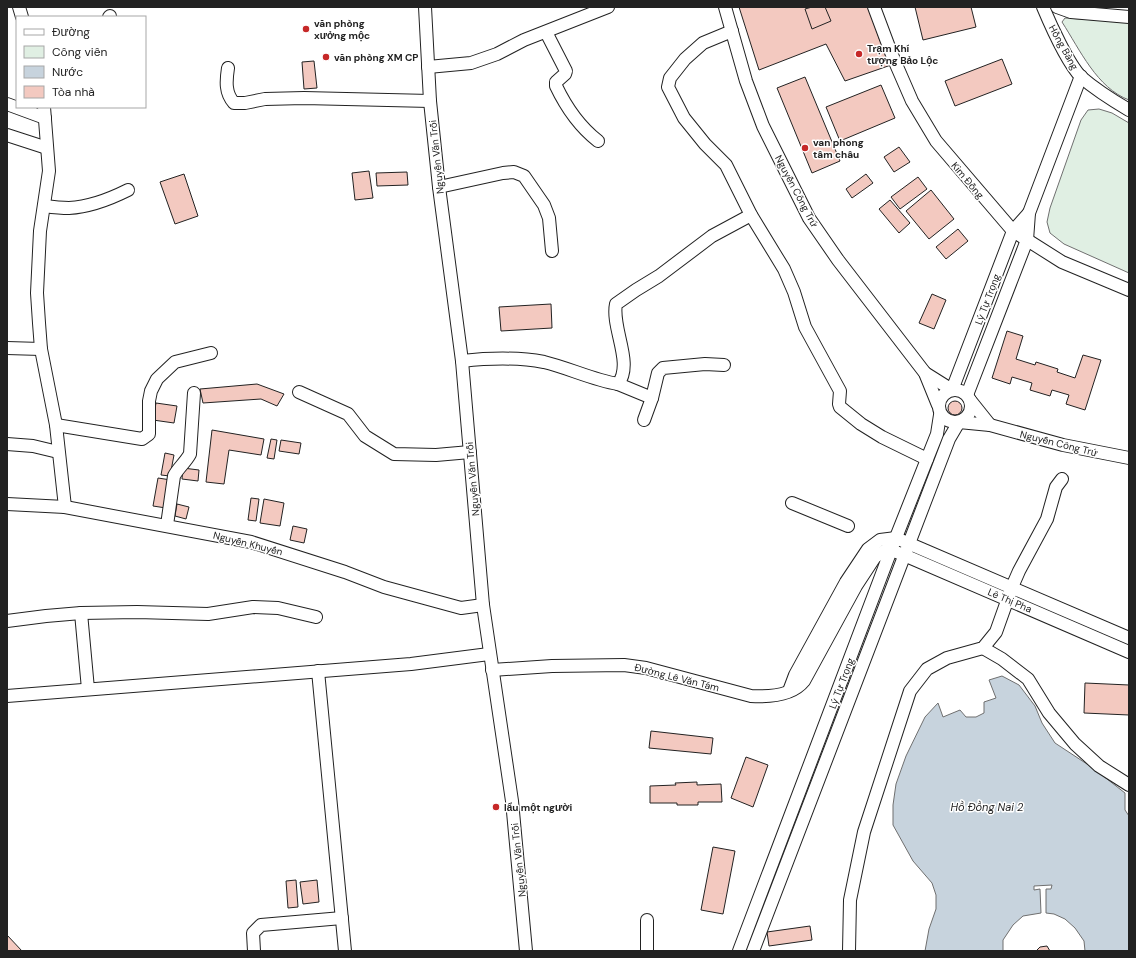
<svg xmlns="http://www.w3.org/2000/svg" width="1136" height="958" font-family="'DM Sans',sans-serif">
<rect width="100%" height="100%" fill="#fff"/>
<g fill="#e0efe3" stroke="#6f6f6f">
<path d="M1065,18l64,4v78c-32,-12 -49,-50 -67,-78z"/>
<polygon points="1099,109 1112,113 1129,123 1129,273 1064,244 1050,233 1047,222 1050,208 1081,120 1088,110"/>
</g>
<polygon fill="#c7d3dd" stroke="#6f6f6f" points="1002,676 1019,685 1035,706 1042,723 1055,743 1093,768 1125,793 1125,810 1129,816 1129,951 1085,951 1084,941 1075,928 1065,919 1054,914 1046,913 1046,889 1051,889 1052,885 1034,886 1034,890 1040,889 1041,913 1023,916 1013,925 1003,940 1003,951 925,951 929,929 936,909 936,895 932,883 913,861 893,825 893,805 896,784 906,756 925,717 938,703 943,717 960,710 966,717 976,717 984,713 984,702 996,698 989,680"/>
<g fill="#f3c9c0" stroke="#222">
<polygon points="739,7 869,7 879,38 891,65 845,81 826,44 759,70"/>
<polygon points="812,7 825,7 831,21 812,29 805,9"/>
<polygon points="915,7 971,7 976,27 923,40"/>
<polygon points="1002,59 1012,84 955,106 945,81"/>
<polygon points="314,61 317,88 304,89 302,62"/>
<polygon points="805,77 840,161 812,173 777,88"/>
<polygon points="881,85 895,118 840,141 826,107"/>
<polygon points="899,147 910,162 894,172 884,157"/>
<polygon points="369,171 373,198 355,200 352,173"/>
<polygon points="407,172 408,185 377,186 376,173"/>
<polygon points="184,174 198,216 175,224 160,182"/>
<polygon points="866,174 873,183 852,198 846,189"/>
<polygon points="918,177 927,189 900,209 891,197"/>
<polygon points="931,190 954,219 929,239 906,211"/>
<polygon points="890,200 910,223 899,233 879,209"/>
<polygon points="958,229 968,241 946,259 936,247"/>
<polygon points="932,294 946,300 934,329 919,323"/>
<polygon points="551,304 552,328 501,331 499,307"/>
<polygon points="1007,331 1023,336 1016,359 1035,365 1036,362 1058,369 1057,372 1075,378 1083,355 1101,360 1085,410 1066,404 1069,395 1052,390 1050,396 1030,390 1032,383 1012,377 1010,384 992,378"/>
<polygon points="257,384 284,394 277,406 261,399 203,403 200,389"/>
<circle cx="955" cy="408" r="7"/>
<polygon points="156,403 177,406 174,423 153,420"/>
<polygon points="212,430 264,439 261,455 229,450 224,484 206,482"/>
<polygon points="271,439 277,440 274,459 267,458"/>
<polygon points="281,440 301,443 299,454 279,451"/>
<polygon points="165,453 174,455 170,476 161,475"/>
<polygon points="183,468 199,470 198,481 182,479"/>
<polygon points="158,478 171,480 166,508 153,506"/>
<polygon points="251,498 259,499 256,521 248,520"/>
<polygon points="264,499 284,503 280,526 260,523"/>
<polygon points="177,504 189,507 186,519 175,516"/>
<polygon points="293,526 307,529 304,543 290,540"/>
<polygon points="1085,683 1129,685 1129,715 1084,713"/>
<polygon points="651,731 713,738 711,754 649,748"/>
<polygon points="746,757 768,765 753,807 731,798"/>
<polygon points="697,782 697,785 721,784 722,802 698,802 698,805 677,805 677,803 650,803 650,786 676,785 675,783"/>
<polygon points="713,847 735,851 723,914 701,910"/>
<polygon points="296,880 298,907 288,908 286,881"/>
<polygon points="317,880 319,902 303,904 300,882"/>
<polygon points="810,926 812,940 769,946 767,932"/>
<polygon points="7,935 22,951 7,951"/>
<polygon points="1047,946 1050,951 1036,951 1040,947"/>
</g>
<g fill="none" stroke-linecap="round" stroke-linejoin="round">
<defs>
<g id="minor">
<polyline points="19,7 22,17"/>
<polyline points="425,7 430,101 439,187 462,361 483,605 512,801 526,951"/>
<polyline points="725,7 746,81 763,126 809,218 838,260 925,373 938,405"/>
<polyline points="874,7 892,55 912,101 936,141 1013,231 1062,262 1129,290"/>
<path d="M1043,7c8,19 25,56 38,70 15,13 31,23 48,33"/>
<polyline points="1057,7 1071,12 1129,17"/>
<polyline points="109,17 110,16"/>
<polyline points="732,31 703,43 685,59 670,78 668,87 684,118 705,144 726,165 751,215 784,269 794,292 805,327 840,391 839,404 840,407 861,424 882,437 927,459"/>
<path d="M546,32l20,39 -1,3 -9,8v4c10,21 24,41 42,55"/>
<polyline points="428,67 471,63 497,54 524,40 608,7"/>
<path d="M228,68c-2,13 -3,25 6,35h11l20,-4 39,-1 126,3"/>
<polyline points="7,104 45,118"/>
<polyline points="44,107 49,171 40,231 37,293 39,323 41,349 56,425 65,507"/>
<polyline points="7,135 47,148"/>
<polyline points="439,187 503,173 514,172 524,176 544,205 549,218 552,251"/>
<path d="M44,206c8,1 16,2 25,2 20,-1 41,-9 59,-18"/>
<polyline points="7,348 41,349"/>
<path d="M462,361c27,-3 55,-4 82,1 25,6 49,18 74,22 16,-21 -7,-56 -2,-80l20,-14 23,-14 53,-40 39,-21"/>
<polyline points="925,373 952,390 1013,231 1029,213"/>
<polyline points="618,384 652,398 644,420"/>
<circle cx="955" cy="406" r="16"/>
<polyline points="299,392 348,414 365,436 394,454 436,455 470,452"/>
<polyline points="967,395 1027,240 1029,213 1081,76"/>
<polyline points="652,398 658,373 663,368 705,364 724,365"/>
<polyline points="970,400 990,425"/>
<polyline points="56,425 142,439 149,434 149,401 151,391 157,379 175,362 211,353"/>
<polyline points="7,444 33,446 58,452"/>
<polyline points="792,503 848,526"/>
<polyline points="7,504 65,507 251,542 345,572 384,587 461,608 483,605"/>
<path d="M167,525l7,-49c4,-8 11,-13 16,-22l4,-61"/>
<polyline points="81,613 88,689"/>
<polyline points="7,621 46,616 81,613 137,612 208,614 253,607 278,608 316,617"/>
<polyline points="983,648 1002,659 1028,679 1049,713 1075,744 1099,766 1129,785"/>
<path d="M492,670l60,-4 72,-1 22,3 105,28c17,1 41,0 53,-15l52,-95 19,-29 11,-7h5l13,5 225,97"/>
<polyline points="318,671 345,951"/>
<polyline points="789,691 795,675 846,582 868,549 880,540 896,538 1129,638"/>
<polyline points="7,696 411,664 489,654"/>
<polyline points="254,951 253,933 261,925 342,918"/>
<polyline points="647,951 647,920"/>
<polyline points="739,951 891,550 937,434 940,415"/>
<polyline points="753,951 949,439 959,422 990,425 1063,445 1129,458"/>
<polyline points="849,951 850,900 864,832 910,691 927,669 947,658 983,648 996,632 1012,587 1019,571 1047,519 1056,487 1062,479"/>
</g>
</defs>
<use href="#minor" stroke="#222" stroke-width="14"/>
<use href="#minor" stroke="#fff" stroke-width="12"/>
</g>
<g fill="#c62828" stroke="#fff" stroke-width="1.5">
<circle cx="306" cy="29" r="4"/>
<circle cx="859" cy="54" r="4"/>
<circle cx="326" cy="57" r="4"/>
<circle cx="805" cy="148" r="4"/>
<circle cx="496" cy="807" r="4"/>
</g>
<g text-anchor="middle" stroke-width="3" stroke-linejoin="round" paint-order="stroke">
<g font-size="10" font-weight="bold" fill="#222" stroke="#fff" text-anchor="start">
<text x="314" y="27">văn phòng<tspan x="314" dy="12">xưởng mộc</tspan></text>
<text x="867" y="52">Trạm Khí<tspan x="867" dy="12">tượng Bảo Lộc</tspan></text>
<text x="334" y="61">văn phòng XM CP</text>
<text x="813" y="146">van phong<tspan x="813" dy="12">tâm châu</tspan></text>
<text x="504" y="811">lẩu một người</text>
</g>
<g font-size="10" fill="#222" stroke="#fff">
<text transform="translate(1064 47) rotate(61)" y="4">Hồng Bàng</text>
<text transform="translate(436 157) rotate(-96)" y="4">Nguyễn Văn Trỗi</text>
<text transform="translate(968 180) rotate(50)" y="4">Kim Đồng</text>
<text transform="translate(797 191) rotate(62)" y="4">Nguyễn Công Trứ</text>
<text transform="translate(987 299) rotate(-69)" y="4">Lý Tự Trọng</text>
<text transform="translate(1059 443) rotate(14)" y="4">Nguyễn Công Trứ</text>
<text transform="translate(472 479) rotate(-95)" y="4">Nguyễn Văn Trỗi</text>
<text transform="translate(248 543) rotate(14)" y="4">Nguyễn Khuyến</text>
<text transform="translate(1010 600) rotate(23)" y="4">Lê Thị Pha</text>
<text transform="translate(677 677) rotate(14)" y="4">Đường Lê Văn Tám</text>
<text transform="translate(841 683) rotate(-69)" y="4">Lý Tự Trọng</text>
<text transform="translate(518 860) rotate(-96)" y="4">Nguyễn Văn Trỗi</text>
</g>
<g font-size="11" font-style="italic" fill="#222" stroke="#fff">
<text x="987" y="811">Hồ Đồng Nai 2</text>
</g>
</g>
<rect width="1136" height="958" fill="none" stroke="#222222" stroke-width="16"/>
<rect x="16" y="16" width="130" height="92" fill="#ffffff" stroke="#a7a7a7"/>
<rect x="24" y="29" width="20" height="6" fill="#ffffff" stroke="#a7a7a7"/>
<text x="52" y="36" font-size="12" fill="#222222">Đường</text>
<rect x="24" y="46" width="20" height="12" fill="#e0efe3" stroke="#a7a7a7"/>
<text x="52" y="56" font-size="12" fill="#222222">Công viên</text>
<rect x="24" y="66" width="20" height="12" fill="#c7d3dd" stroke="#a7a7a7"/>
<text x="52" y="76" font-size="12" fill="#222222">Nước</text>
<rect x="24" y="86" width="20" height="12" fill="#f3c9c0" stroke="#a7a7a7"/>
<text x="52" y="96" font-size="12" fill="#222222">Tòa nhà</text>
</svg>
